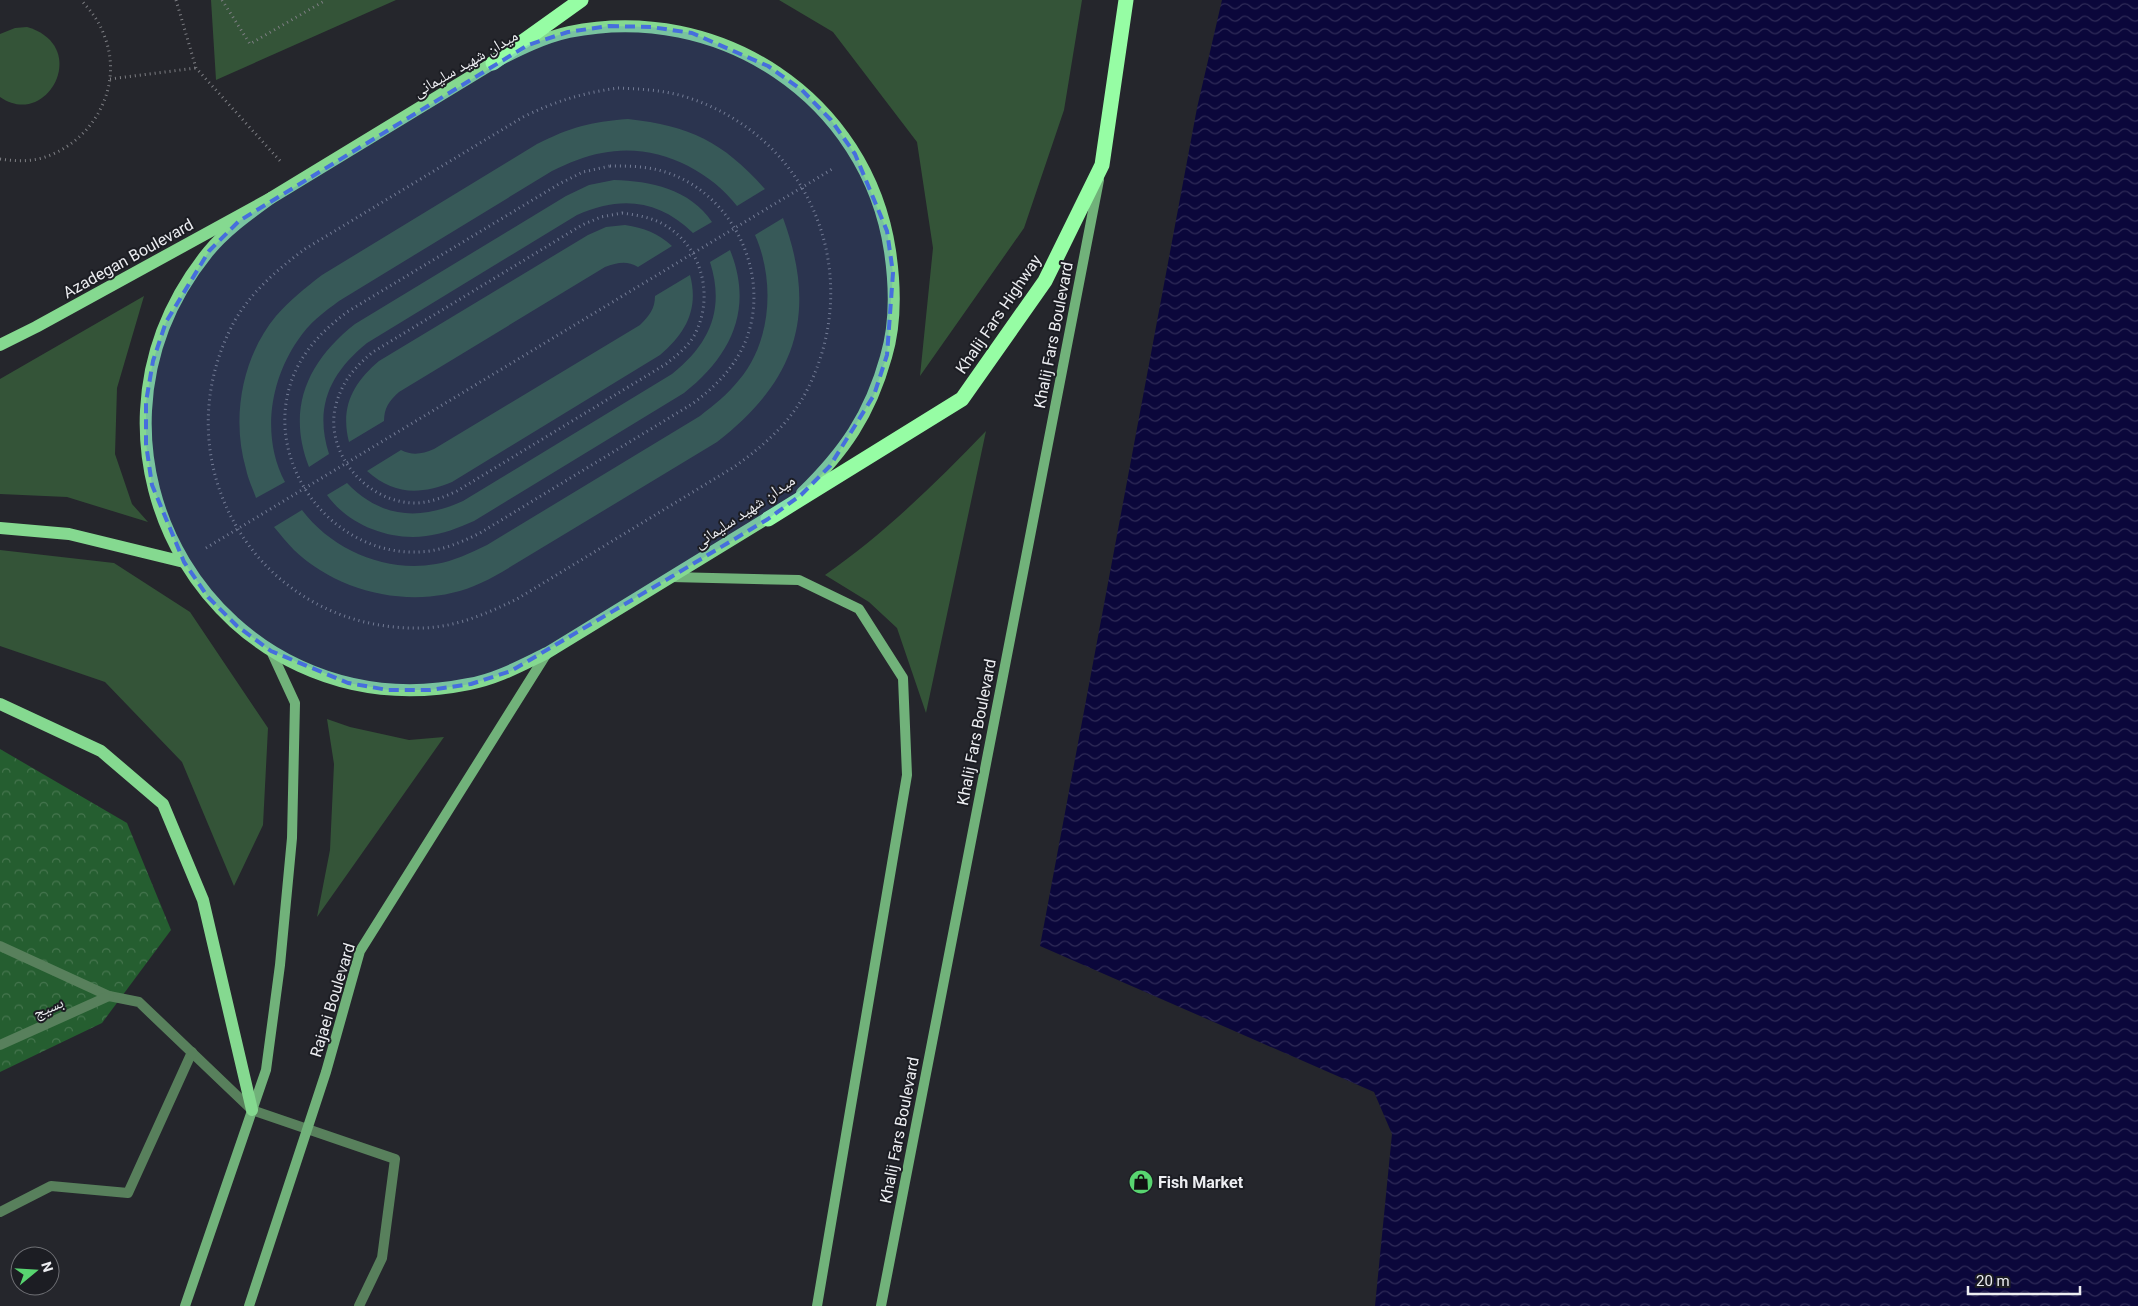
<svg xmlns="http://www.w3.org/2000/svg" width="2138" height="1306" font-family="Roboto,'Noto Naskh Arabic',sans-serif">
<defs>
<pattern id="forest-crowns" width="20" height="18" patternUnits="userSpaceOnUse" patternTransform="scale(1.25)"><rect width="20" height="18" fill="#255e30"/><path d="M2 6a3 3 0 1 1 6 0M12 15a3 3 0 1 1 6 0" fill="none" stroke="#45754e"/></pattern>
<pattern id="water-waves" width="16" height="10" patternUnits="userSpaceOnUse" patternTransform="scale(1.25)"><rect width="16" height="10" fill="#0b073b"/><path d="M0 5q4-4 8 0t8 0" fill="none" stroke="#2f2b58"/></pattern>
</defs>
<rect width="100%" height="100%" fill="#25262c"/>
<g fill="#345438">
<polygon points="211,0 396,0 216,80"/>
<polygon points="779,0 1082,0 1064,110 1024,228 920,376 933,248 917,142 833,32"/>
<path d="M27,27c65,19 20,103 -27,70v-63l15,-6z"/>
<path d="M628,119c63,7 95,23 137,70l-28,17c-30,-39 -85,-64 -135,-53 -18,3 -33,10 -50,18l-213,130c-15,11 -30,22 -41,39 -28,40 -37,97 -13,142l-29,16c-3,-9 -8,-19 -10,-29 -15,-51 -4,-112 30,-153 14,-16 29,-28 46,-41l215,-131c34,-17 53,-22 91,-25z"/>
<path d="M614,180c36,1 76,9 98,42l-19,11c-35,-34 -73,-37 -116,-18l-210,128c-37,30 -53,64 -38,111l-20,13c-23,-59 -1,-106 46,-143l211,-128 23,-11z"/>
<path d="M783,218c35,95 14,162 -66,224l-215,130c-9,5 -18,10 -28,14 -59,24 -134,8 -180,-36 -7,-7 -13,-15 -20,-23l28,-17c30,40 84,63 134,54 18,-3 34,-11 51,-19l213,-129c14,-11 28,-22 39,-36 33,-39 36,-100 16,-145z"/>
<path d="M625,225c19,3 33,8 47,21l-34,21c-12,-7 -21,-4 -33,0l-206,125c-10,9 -15,16 -15,29l-35,21c-9,-35 4,-59 30,-81l209,-126 18,-8z"/>
<path d="M730,250c24,59 1,106 -46,143l-210,128c-16,7 -31,13 -48,15 -36,5 -78,-11 -99,-41l20,-12c34,35 72,38 116,18l209,-127c38,-30 53,-65 38,-112z"/>
<path d="M690,275c9,34 -4,58 -30,80l-208,127c-32,13 -58,13 -85,-11l34,-21c12,6 21,4 33,-1l206,-124c9,-9 15,-16 15,-29z"/>
<polygon points="144,296 117,388 115,454 132,504 148,522 67,497 0,494 0,379"/>
<path d="M986,431l-60,282 -29,-85 -28,-26 -44,-27c59,-41 111,-92 161,-144z"/>
<polygon points="0,550 114,563 190,612 268,728 263,825 234,886 182,762 105,682 0,646"/>
<polygon points="327,719 350,727 409,740 444,737 317,917 330,850 334,764"/>
</g>
<polygon fill="url(#forest-crowns)" points="0,749 127,823 171,930 102,1023 0,1072"/>
<polygon fill="url(#water-waves)" points="1222,0 2138,0 2138,1306 1375,1306 1392,1134 1374,1092 1040,946 1197,108"/>
<g fill="none" stroke-linecap="round" stroke-linejoin="round">
<g stroke="#7e7f84" stroke-width="3" stroke-dasharray="1 4" stroke-linecap="butt">
<polyline points="176,0 196,68 281,162"/>
<polyline points="222,0 250,44 326,0"/>
<polyline points="110,79 196,68"/>
<path d="M618,88c23,1 46,2 68,9 127,40 181,181 119,297 -17,31 -43,53 -71,73l-217,132c-31,15 -63,29 -97,29 -161,3 -262,-164 -186,-306 17,-30 44,-53 71,-73l218,-132c33,-16 59,-24 95,-29z"/>
<path d="M0,159c14,2 28,3 42,-1 51,-15 83,-72 62,-123 -5,-14 -13,-24 -23,-35"/>
<path d="M610,166c17,0 35,0 52,5 71,20 112,106 82,174 -12,25 -30,43 -52,59l-212,129c-16,8 -32,15 -50,18 -95,13 -174,-91 -135,-179 12,-26 30,-43 52,-60l212,-128 24,-12z"/>
<path d="M622,213c14,2 28,4 41,11 38,21 52,71 32,110 -7,13 -18,21 -29,30l-209,127c-13,6 -25,11 -40,12 -51,1 -96,-53 -80,-102 7,-22 19,-35 36,-49l209,-127 19,-8z"/>
<polyline points="206,548 834,168"/>
</g>
<g stroke="#58805c" stroke-width="10">
<polyline points="0,946 109,996 139,1002 252,1110 395,1159 382,1258 359,1306"/>
<polyline points="0,1045 109,996"/>
<polyline points="0,1212 51,1186 128,1193 192,1052"/>
</g>
<g stroke="#71b27a" stroke-width="10">
<polyline points="671,577 799,580 859,609 903,678 907,775 817,1306"/>
<polyline points="185,1306 266,1070 280,965 292,838 295,703 271,651"/>
<polyline points="249,1306 326,1072 360,951 547,653"/>
<polyline points="881,1306 1099,180"/>
</g>
<g stroke="#85d990" stroke-width="12">
<path d="M271,198c-22,16 -45,32 -63,54 -160,199 10,483 261,432 28,-5 53,-19 78,-31l227,-139"/>
<path d="M0,345l36,-18 235,-129 222,-135c24,-12 49,-25 76,-31 150,-31 298,66 321,219 5,34 6,73 -4,106 -16,58 -42,95 -84,136"/>
<polyline points="0,528 69,534 184,562"/>
<polyline points="0,704 101,751 163,804 203,900 252,1110"/>
</g>
<g stroke="#96fda4" stroke-width="15">
<polyline points="493,63 581,0"/>
<polyline points="768,519 962,399 1045,281 1102,165 1126,0"/>
</g>
</g>
<path fill="#466edd" fill-opacity="0.2" stroke="#466edd" stroke-width="4" stroke-dasharray="10 6" stroke-linejoin="round" d="M609,26l42,1 41,6 76,33 34,24 29,30 24,34 32,77 6,42 -6,82 -13,40 -44,71 -29,29 -33,24 -97,58 -160,94 -40,13 -41,6h-42l-40,-7 -77,-32 -34,-25 -29,-29 -24,-35 -32,-77 -6,-41v-42l7,-41 13,-39 43,-71 30,-30 289,-176 40,-13z"/>
<defs>
<symbol id="shop-disc" viewBox="-11 -11 22 22"><circle r="9.5" fill="#58d570" stroke="#1c1d23"/><path d="M-5-2.5h2.3a2.7 3.5 0 0 1 5.4 0H5L5.5 6h-11ZM-1.5-2.5h3a1.5 2.3 0 0 0-3 0Z" fill="#111"/></symbol>
</defs>
<g fill-rule="evenodd">
<use href="#shop-disc" x="1127" y="1168" width="28" height="28"/>
</g>
<g text-anchor="middle" stroke-width="4" stroke-linejoin="round" paint-order="stroke">
<g font-size="16" fill="#ecedf1" stroke="#1c1d23">
<text transform="translate(465 63) rotate(-30)" y="6">میدان شهید سلیمانی</text>
<text transform="translate(128 258) rotate(-29)" y="6">Azadegan Boulevard</text>
<text transform="translate(998 314) rotate(-56)" y="6">Khalij Fars Highway</text>
<text transform="translate(1053 335) rotate(-79)" y="6">Khalij Fars Boulevard</text>
<text transform="translate(744 511) rotate(-34)" y="6">میدان شهید سلیمانی</text>
<text transform="translate(976 732) rotate(-79)" y="6">Khalij Fars Boulevard</text>
<text transform="translate(332 1000) rotate(-73)" y="6">Rajaei Boulevard</text>
<text transform="translate(48 1007) rotate(-24)" y="6">بسیج</text>
<text transform="translate(899 1130) rotate(-79)" y="6">Khalij Fars Boulevard</text>
</g>
<g font-size="16" font-weight="bold" fill="#ecedf1" stroke="#1c1d23" text-anchor="start">
<text x="1158" y="1188">Fish Market</text>
</g>
</g>
<g transform="translate(35 1271) rotate(72)"><circle r="24" fill="#1c1d23" stroke="#6f7075"/>
<path d="M0-4L9 19L0 12L-9 19Z" fill="#58d570"/>
<text y="-8" font-size="14" font-weight="bold" text-anchor="middle" fill="#ecedf1">N</text>
</g>
<path d="M1968 1286v8h112v-8" fill="none" stroke="#ecedf1" stroke-width="2.5"/>
<text x="1976" y="1286" font-size="15" fill="#ecedf1" stroke="#1c1d23" stroke-width="4" paint-order="stroke">20 m</text>
</svg>
